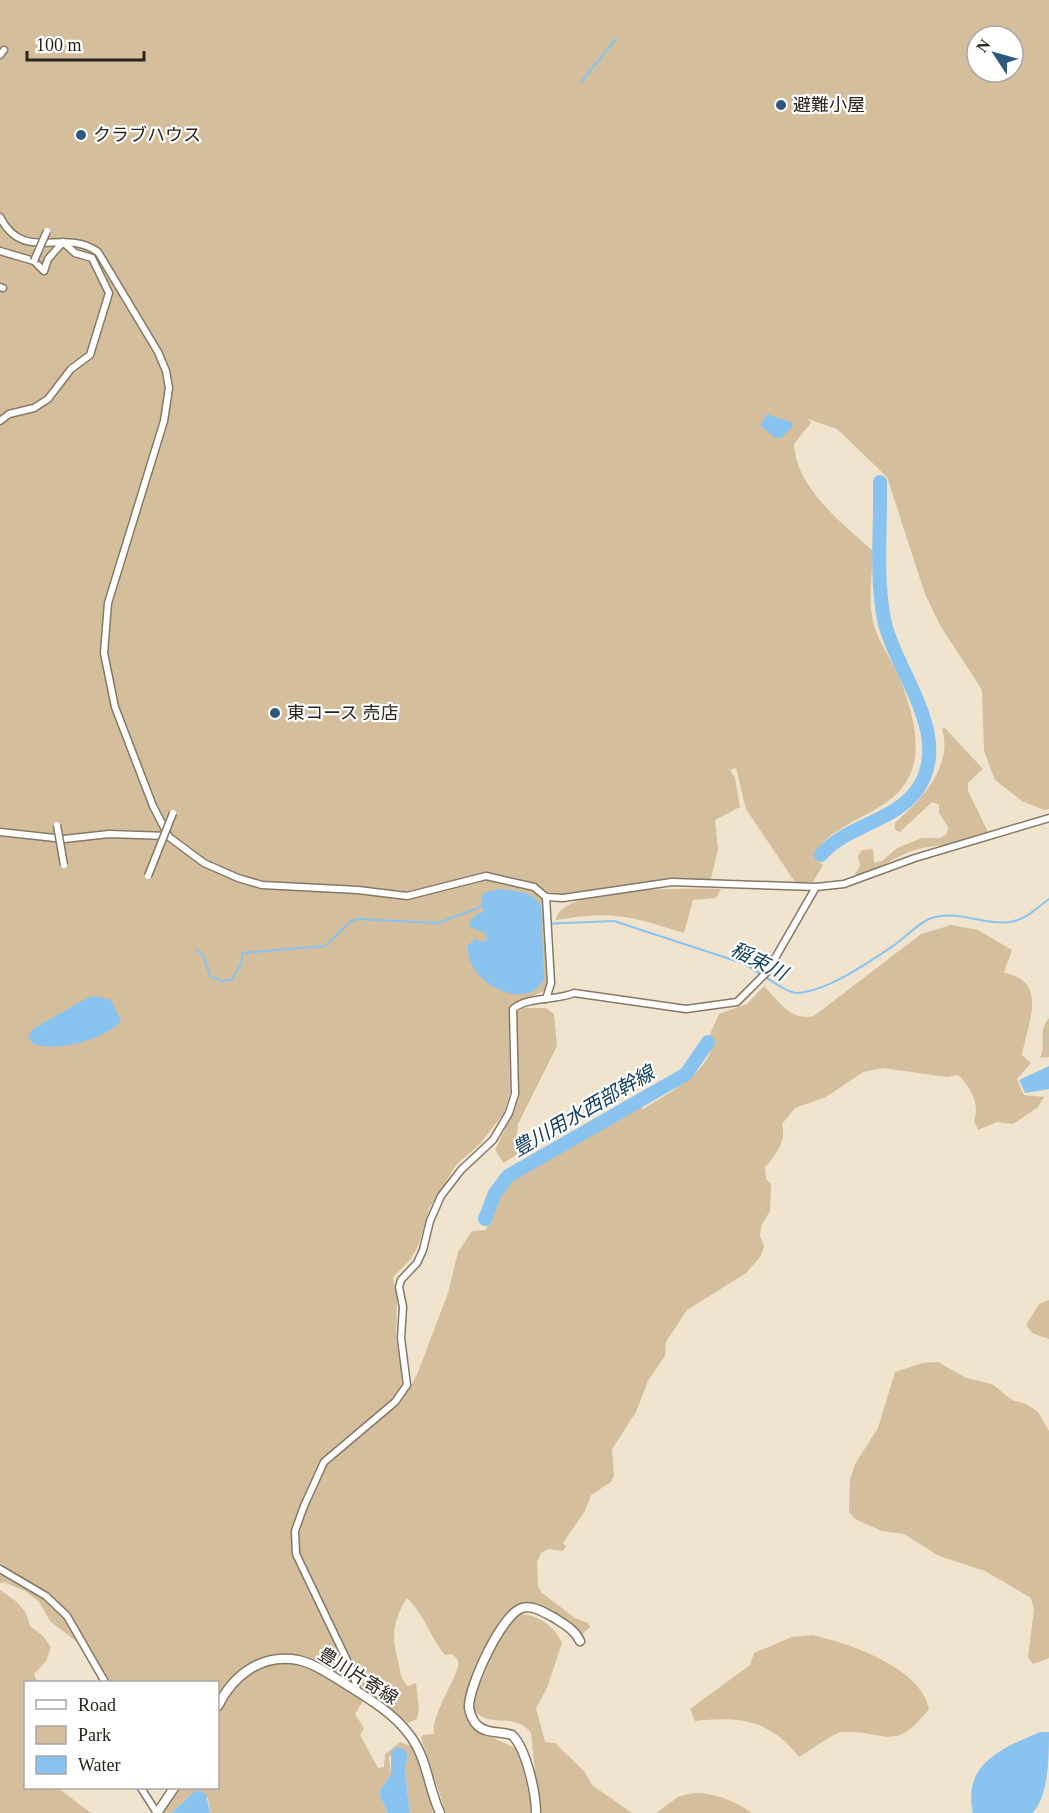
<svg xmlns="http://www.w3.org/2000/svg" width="1049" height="1813" font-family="'Times New Roman','Noto Sans JP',serif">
<rect width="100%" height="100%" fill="#f1e4ce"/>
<g fill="#d4be9b" fill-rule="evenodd">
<path d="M0,0h1049v809l-5,1 -22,-9 -27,-21 -11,-29 -2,-61 -42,-65 -15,-31 -38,-117 -50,-48 -29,-10 3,4 -17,21c2,44 48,79 79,107 -1,21 -4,45 -1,65 3,21 15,36 24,54 13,30 29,76 13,107 -16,34 -62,40 -86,66 -4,5 -5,12 -7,17l7,5 -10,17h-18l-49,-73 -10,-41 -6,2 5,8 5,29 -25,13 3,29 -7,30c-49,2 -118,22 -163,13l-5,11 4,87 -38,15 1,88 -6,20 -24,31 -24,21 -27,44 -10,35 -8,15 -18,18 4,21 -1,41 7,32 -2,16 -9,13 -71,60 -23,53 -4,14 -1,21 57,130 -3,3c-9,-6 -18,-13 -28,-18 -38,-19 -82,-2 -101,34v-15h-111l-12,-26 -45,-35 -11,-19 -14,-11 -21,-9 -4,2zM977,36h36v36h-36z"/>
<path d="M945,728l38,41 -15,14v8l20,41c-12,4 -28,13 -41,13 -11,1 -20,1 -32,5 -20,6 -35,19 -55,27l-5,-3 5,-8 -2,-10 4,-6 11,-1 1,14 8,-2 15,-13 25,-10h18l7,-4 1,-7 -9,-14v-8l-7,-3 -32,30 -5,-2v-7c25,-22 59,-57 47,-94z"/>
<path d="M721,889l-5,9 -23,2 -9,33c-54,-17 -71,-23 -128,-13 5,-35 135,-31 165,-31z"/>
<path d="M951,925l27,5 34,20 -8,22c5,2 13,4 18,8 21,16 3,54 0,75l9,8 -14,16 7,16 20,2 -6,10 -25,17 -16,-2 -19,8 -4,-9c6,-17 -3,-34 -16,-46l-11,2 -64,-9 -20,4 -37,25 -31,11 -13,16c5,17 -6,31 -17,43l1,12 5,5 -1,27 -9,15 -1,10 4,10 -3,10 -15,17 -59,37 -21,32 -1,14 -17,25 -12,31 -24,37 2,27 -3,6 -20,13 -6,16 -22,32 3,3 -3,5 -15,-2 -7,4 -4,9 1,24 4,7 33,25 13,5 2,4 -9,8c-21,-23 -50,-42 -77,-18l-38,78v11l11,24 38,18 7,14 9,43 -1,8h-84l-25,-75 2,-3 11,-1c-4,-20 28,-62 24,-73 -1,-3 -5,-6 -7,-7l-6,1c-15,-18 -19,-38 -38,-57 -14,22 -16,39 -9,63 3,12 1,16 10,25l8,-3 3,26 -2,10 -9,4 -45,-35 -65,-137v-21l3,-12 26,-55 69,-59 12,-13 10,-19 30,-79 10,-41 14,-21 14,-1 8,-29 12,-19 134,-78 3,5c21,-13 80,-43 67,-75l9,-20 28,-10 17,-18c14,15 28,36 50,30l107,-82z"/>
<polygon points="523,1008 546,1008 554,1014 557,1046 518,1124 517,1134 524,1149 504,1163 495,1150 513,1113 519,1093 516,1013"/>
<path d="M1049,1018v39l-9,1c7,-13 -3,-27 9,-40z"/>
<polygon points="1049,1300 1049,1339 1032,1333 1026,1325 1039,1304"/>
<polygon points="938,1362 966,1378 992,1384 1012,1400 1026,1404 1038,1412 1049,1431 1049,1658 1033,1664 1028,1657 1034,1610 1031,1598 985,1571 939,1556 904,1534 882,1531 855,1519 849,1512 850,1480 855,1464 878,1428 895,1372 923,1363"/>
<polygon points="0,1590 17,1602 26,1613 30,1626 43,1636 51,1647 46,1661 34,1674 37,1682 26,1682 26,1788 58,1788 91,1813 0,1813"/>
<path d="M521,1614c18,1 34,13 41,29l-15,45 -11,20 9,34 10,1 30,29 7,13 40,28h-93l-8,-80c-18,-22 -38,-3 -58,-23 0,-21 30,-87 48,-96z"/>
<path d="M812,1635c37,8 110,33 117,74 -35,45 -42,21 -86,23 -9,0 -35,20 -44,25 -28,-37 -60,-41 -104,-36l-5,-12 60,-44 4,-12 38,-16z"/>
<path d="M286,1663l24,5 53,33 -8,13 9,14 -4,7 18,33 6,-1 1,-13 15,-12 16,6 17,65h-23l-5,-41 3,-19 -10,-5 -9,9 2,17c-13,22 -16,13 -3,39h-178l-2,-15 -12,-8 -25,23h-11l19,-25h39c0,-20 -5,-53 0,-71 9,-32 36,-52 68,-54z"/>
<path d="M693,1793c22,0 41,7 59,20h-96l22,-16z"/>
</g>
<g fill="#89c4f1">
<polygon points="767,414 791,422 793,426 781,438 775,438 760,425"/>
<path d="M499,889c15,2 34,1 42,17l3,73c-16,35 -80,4 -76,-34l7,-6 8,3 4,-3 -2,-6 -16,-6c0,-7 8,-14 15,-16l-3,-9 2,-9z"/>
<path d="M94,996l17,4 10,21c-14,18 -69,33 -89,22l-4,-6 5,-8 52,-30z"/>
<polygon points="1049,1066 1049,1089 1025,1093 1019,1080"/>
<path d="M1040,1732h9c0,22 0,66 -17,81h-59c-11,-49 29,-65 67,-81z"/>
<path d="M396,1748h6l6,5 -3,19 5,41h-22c-13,-26 -10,-17 3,-39v-23z"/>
<polygon points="196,1790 206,1794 210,1813 171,1813"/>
</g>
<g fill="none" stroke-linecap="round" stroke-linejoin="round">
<g stroke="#89c4f1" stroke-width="2">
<polyline points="581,82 616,39"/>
<path d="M542,924l72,-3 128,42c16,7 42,30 56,30 30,-2 73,-32 98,-49 10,-8 21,-19 33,-25 26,-11 54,7 81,3 15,-2 27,-14 39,-23"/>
<polyline points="196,950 203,955 210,976 221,981 232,980 242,962 242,953 325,946 350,922 357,919 438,923 483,906"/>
</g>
<g stroke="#89c4f1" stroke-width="14">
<path d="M821,855c27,-31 73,-33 96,-65 39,-56 -26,-122 -34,-176 -7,-43 -2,-89 -3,-132"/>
<polyline points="485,1219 495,1193 508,1176 686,1074 708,1042"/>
</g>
<defs>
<g id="street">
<polyline points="0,55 4,50"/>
<path d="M0,217c24,47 63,10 98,35l60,100 8,19 3,17 -5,33 -56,182 -4,50 11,54 38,99 16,31 35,26 34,15 24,7 96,5 49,6 79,-20 48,11 12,10 5,86 -5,16"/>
<polyline points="0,251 34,261 44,271 48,259 63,242 75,253 92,258 109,293 90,355 71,369 48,399 34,408 9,414 0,421"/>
<polyline points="0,287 3,288"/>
<polyline points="0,832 64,839 109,834 168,836"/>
<polyline points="546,897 563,898 672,882 816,887 844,884 915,858 1049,818"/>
<polyline points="0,1569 46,1596 67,1616 105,1682"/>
<path d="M357,1691l-3,-16 -58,-121 -1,-23 9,-25 20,-44 71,-60 12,-17 -6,-47 2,-31 -4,-20 2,-7 16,-17 6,-13 7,-29 11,-25 20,-26 32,-30 16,-27 6,-19 -2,-85c15,-13 43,-8 61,-16l112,16 51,-7 30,-30 49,-85"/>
<polyline points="141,1788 157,1813"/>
</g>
<g id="secondary">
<path d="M218,1706c15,-31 44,-53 80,-46 18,4 34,16 49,25 21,13 46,28 61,48 19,23 20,54 32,80"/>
<polyline points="157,1813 174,1788"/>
<path d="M536,1813c0,-20 -10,-65 -24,-78 -12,-4 -26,-1 -35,-10 -4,-4 -7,-12 -8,-17 -1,-21 33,-94 53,-100 11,-3 21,4 31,9 11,7 21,12 27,24"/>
</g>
</defs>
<use href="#street" stroke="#857966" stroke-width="9"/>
<use href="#secondary" stroke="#857966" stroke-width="11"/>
<use href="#street" stroke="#fff" stroke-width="6"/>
<use href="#secondary" stroke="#fff" stroke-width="8"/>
<defs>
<g id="street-bridge">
<polyline points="34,261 47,231"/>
<polyline points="57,825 64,865"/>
<polyline points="148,876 173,813"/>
</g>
</defs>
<use href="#street-bridge" stroke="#857966" stroke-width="9" stroke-linecap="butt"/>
<use href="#street-bridge" stroke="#fff" stroke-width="6"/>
</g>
<g fill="#2d5a7a" stroke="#fff" stroke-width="2">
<circle cx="781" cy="105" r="6"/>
<circle cx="81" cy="135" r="6"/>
<circle cx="275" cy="713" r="6"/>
</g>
<g text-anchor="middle" stroke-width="4.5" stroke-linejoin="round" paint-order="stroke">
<g font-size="18" fill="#29241c" stroke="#fff" text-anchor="start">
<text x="793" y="111">避難小屋</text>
<text x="93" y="141">クラブハウス</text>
<text x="287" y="719">東コース 売店</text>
</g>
<g font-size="18" fill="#29241c" stroke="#fff">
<text transform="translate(358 1676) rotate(32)" y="6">豊川片寄線</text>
</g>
<g font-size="20" font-style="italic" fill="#13405e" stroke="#fff">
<text transform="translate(759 961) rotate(27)" y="7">稲束川</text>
<text transform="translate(583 1111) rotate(-30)" y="7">豊川用水西部幹線</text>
</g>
</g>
<rect x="24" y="1681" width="195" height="108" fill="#ffffff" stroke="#a9a7a4" stroke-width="1.5"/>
<rect x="36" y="1700" width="30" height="9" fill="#ffffff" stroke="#a9a7a4" stroke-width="1.5"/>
<text x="78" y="1711" font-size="18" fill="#29241c">Road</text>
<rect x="36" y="1726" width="30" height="18" fill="#d4be9b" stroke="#a9a7a4" stroke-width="1.5"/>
<text x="78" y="1741" font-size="18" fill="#29241c">Park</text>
<rect x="36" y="1756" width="30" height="18" fill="#89c4f1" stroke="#a9a7a4" stroke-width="1.5"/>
<text x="78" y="1771" font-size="18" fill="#29241c">Water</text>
<g transform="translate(995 54) rotate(306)"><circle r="28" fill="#ffffff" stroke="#a9a7a4" stroke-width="1.5"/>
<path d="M0-4.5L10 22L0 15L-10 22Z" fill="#2d5a7a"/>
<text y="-9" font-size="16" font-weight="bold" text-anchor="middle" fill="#29241c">N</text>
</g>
<path d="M27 51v9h117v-9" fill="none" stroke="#29241c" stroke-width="3"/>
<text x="36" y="51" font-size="18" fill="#29241c" stroke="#ffffff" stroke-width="4.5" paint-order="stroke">100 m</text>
</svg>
